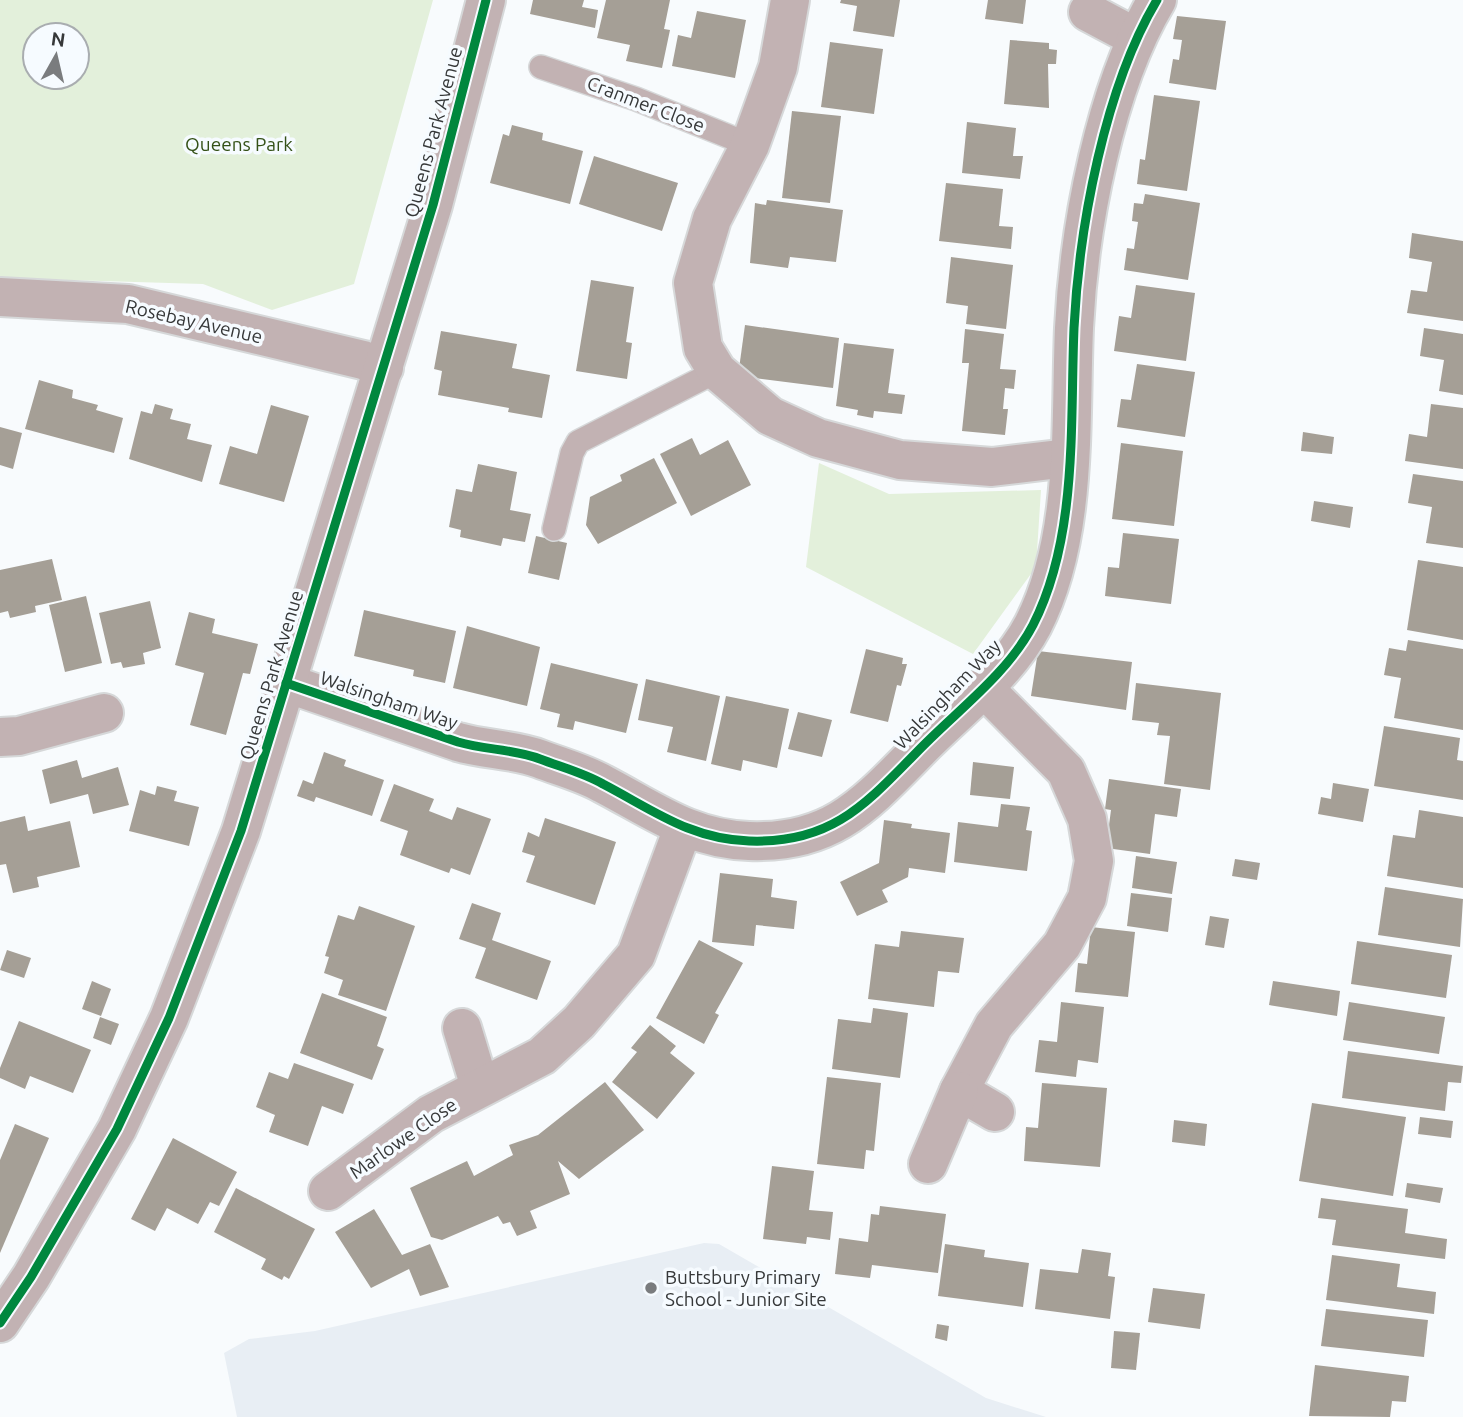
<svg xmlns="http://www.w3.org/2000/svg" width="1463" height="1417" font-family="Ubuntu,sans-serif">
<rect width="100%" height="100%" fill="#f8fbfd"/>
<polygon fill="#e8eef4" points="704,1243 719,1244 986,1398 1046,1417 237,1417 224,1353 249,1339 315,1331"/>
<g fill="#e3f0db" fill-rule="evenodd">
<path d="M0,0h433l-79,284 -82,26 -69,-26 -203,-6zM77,35v42h-42v-42z"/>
<polygon points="819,463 889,494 1041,490 1036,567 973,654 806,567"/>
</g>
<g fill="#a59f96">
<polygon points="533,0 584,0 582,7 598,10 595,28 530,14"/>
<polygon points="606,0 670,0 664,29 670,30 662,68 626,61 630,45 597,38"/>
<polygon points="841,0 900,0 894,37 853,31 857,6 840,3"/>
<polygon points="988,0 1026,0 1023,24 985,19"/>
<polygon points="697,11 746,20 735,78 672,66 678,35 691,38"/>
<polygon points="1177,16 1226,21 1216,90 1169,83 1173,59 1179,60 1182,40 1173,39"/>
<polygon points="1010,40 1049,43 1049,49 1057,50 1056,64 1048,64 1049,108 1004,104"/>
<polygon points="830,42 883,49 874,114 821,107"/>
<polygon points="1154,95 1200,101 1187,191 1137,184 1140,159 1145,160"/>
<polygon points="792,111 841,116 830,203 782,198"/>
<polygon points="967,122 1016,128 1013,156 1023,156 1020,179 962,173"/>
<polygon points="512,125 543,133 542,140 583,151 570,204 490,183 503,134 509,136"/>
<polygon points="594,156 678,183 662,231 579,204"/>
<polygon points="946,183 1003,189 999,226 1013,227 1011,249 939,241"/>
<polygon points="1145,194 1200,203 1188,280 1124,270 1127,248 1134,249 1138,222 1132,221 1134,203 1143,204"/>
<polygon points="767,200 843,210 836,262 790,257 788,268 750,263 755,203 766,205"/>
<polygon points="1412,233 1463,241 1463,321 1407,313 1411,290 1427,292 1432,262 1409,258"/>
<polygon points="951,257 1013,265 1006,329 966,324 968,306 946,303"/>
<polygon points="591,280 634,287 626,342 632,343 627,379 576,371"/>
<polygon points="1136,285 1195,293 1186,361 1114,351 1119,316 1131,318"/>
<polygon points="745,325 839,338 833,388 738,376"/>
<polygon points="1424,328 1463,334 1463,395 1439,391 1444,360 1420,356"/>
<polygon points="965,329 1004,334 1000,369 1016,370 1014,389 1005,388 1003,409 1008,409 1005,435 962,431 969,363 962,363"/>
<polygon points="441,331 517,344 512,368 550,375 542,418 508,412 509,408 438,395 442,371 434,369"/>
<polygon points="844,343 894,349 888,393 905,395 902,414 874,411 873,418 857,415 858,410 836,406"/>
<polygon points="1137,364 1195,372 1185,437 1117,427 1121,399 1131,400"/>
<polygon points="39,380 73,390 72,398 98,405 96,410 123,418 114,453 25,429"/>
<polygon points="155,404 173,409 170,419 191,424 187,439 212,445 202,482 129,459 141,411 152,414"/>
<polygon points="1431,404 1463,408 1463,469 1405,461 1409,434 1427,437"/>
<polygon points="271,405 309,416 284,502 219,484 230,446 257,454"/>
<polygon points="0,427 22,433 13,469 0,465"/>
<polygon points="1303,432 1334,437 1332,454 1301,451"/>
<polygon points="692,438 700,455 728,440 751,485 691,516 660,454"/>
<polygon points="1121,443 1183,451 1174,526 1112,519"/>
<polygon points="654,458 677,503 598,544 586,525 590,497 622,481 620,475"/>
<polygon points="478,464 517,472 510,510 531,514 525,542 503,538 501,546 460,537 461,530 449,527 456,489 472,492"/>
<polygon points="1413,474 1463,481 1463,548 1426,543 1432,507 1408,503"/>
<polygon points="1314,501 1353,507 1350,528 1311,521"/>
<polygon points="1123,533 1179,539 1171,604 1105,596 1108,567 1119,568"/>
<polygon points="536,536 567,543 559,580 528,573"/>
<polygon points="52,559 62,600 35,606 36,612 10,618 8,611 0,613 0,570"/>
<polygon points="1418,560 1463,567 1463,640 1407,630"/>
<polygon points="86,596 102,663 65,672 49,605"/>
<polygon points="150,601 161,648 143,653 145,664 123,668 121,662 111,664 99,613"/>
<polygon points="364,610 456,631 445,683 413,676 414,670 354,656"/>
<polygon points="189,612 215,619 212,633 258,644 250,674 243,673 226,735 190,725 204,673 175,665"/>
<polygon points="467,626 540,647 527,706 453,688"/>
<polygon points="1408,640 1463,649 1463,730 1394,718 1401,678 1384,675 1389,648 1406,651"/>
<polygon points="866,649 903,658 902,664 907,664 901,686 897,685 888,722 850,713"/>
<polygon points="1038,651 1132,662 1126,710 1031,696"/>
<polygon points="551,663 638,684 626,733 575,721 573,730 557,727 560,714 540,709"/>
<polygon points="646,679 720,696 706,761 667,752 673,727 638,720"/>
<polygon points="1136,683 1221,693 1210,790 1164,784 1170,736 1157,735 1159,723 1132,720"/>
<polygon points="726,696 789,709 777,768 743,760 741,771 711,764"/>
<polygon points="798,712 832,720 822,757 788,749"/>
<polygon points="1384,726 1460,738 1457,760 1463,761 1463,800 1374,786"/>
<polygon points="324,752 346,760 344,766 384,780 372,816 316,797 314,802 297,796 303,780 313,784"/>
<polygon points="77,760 82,778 118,767 129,805 93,814 88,794 50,804 42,770"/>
<polygon points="973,762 1014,767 1010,799 970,795"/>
<polygon points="1109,779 1181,789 1177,817 1155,814 1150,854 1106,848 1111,810 1105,809"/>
<polygon points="1333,783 1369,789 1363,822 1318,814 1321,797 1331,799"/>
<polygon points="394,784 434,799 429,811 452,820 457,807 491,819 470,875 451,868 449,873 400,855 408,831 380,821"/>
<polygon points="157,786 177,791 174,801 199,807 189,846 129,831 140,790 155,795"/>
<polygon points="1001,804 1030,807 1026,830 1032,831 1027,871 954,862 958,822 998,827"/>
<polygon points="1419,810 1463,817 1463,888 1387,876 1393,835 1415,838"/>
<polygon points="25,816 28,831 70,821 80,867 37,877 39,887 13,893 6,864 0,865 0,822"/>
<polygon points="545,818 616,842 595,905 526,882 535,856 522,852 528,832 539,837"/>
<polygon points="884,820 912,824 911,828 950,833 945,873 909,868 908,877 882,890 888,902 857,916 840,882 879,863"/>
<polygon points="1136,856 1177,862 1172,894 1132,888"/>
<polygon points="1235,859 1260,863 1257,880 1232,876"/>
<polygon points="720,873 773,879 771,897 797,901 794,929 756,925 754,946 712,942"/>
<polygon points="1385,887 1463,899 1460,947 1378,935"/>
<polygon points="1131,893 1172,898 1168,932 1127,926"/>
<polygon points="472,903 501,913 492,940 551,961 537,1000 475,978 486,948 459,939"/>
<polygon points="359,906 415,926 386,1011 338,995 343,980 324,973 329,957 325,956 338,915 354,920"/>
<polygon points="1210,916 1229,919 1224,948 1205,945"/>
<polygon points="1091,927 1135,932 1128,997 1075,992 1078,963 1087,964"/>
<polygon points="901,931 964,938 959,973 938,971 934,1007 868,999 875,944 899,947"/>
<polygon points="699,940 743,963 715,1013 719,1015 704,1044 656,1018"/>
<polygon points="1357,941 1452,955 1446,998 1351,984"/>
<polygon points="7,950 31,958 24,978 0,970"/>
<polygon points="92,981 111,989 101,1016 82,1009"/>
<polygon points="1273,981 1340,991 1337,1016 1269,1005"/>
<polygon points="322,993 387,1017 377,1046 384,1049 372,1080 300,1053"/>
<polygon points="1061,1002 1104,1007 1098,1063 1078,1060 1076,1077 1035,1072 1039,1040 1057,1042"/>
<polygon points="1349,1002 1445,1017 1439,1054 1343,1040"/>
<polygon points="873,1008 908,1013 900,1078 832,1069 838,1019 871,1023"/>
<polygon points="100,1017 119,1024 111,1045 93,1038"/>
<polygon points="19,1021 91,1050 73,1093 30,1076 25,1089 0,1078 0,1068"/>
<polygon points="650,1025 676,1046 670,1053 695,1073 657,1119 612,1082 637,1052 631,1048"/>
<polygon points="1348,1051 1463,1066 1461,1083 1448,1082 1445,1111 1342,1098"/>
<polygon points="294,1063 354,1084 343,1114 322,1106 308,1146 269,1132 275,1115 256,1107 269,1072 288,1079"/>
<polygon points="827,1077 881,1083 874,1151 866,1150 864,1169 817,1164"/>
<polygon points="605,1082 644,1130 579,1179 558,1161 570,1194 530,1211 537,1228 517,1236 510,1222 503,1224 498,1216 442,1240 431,1237 410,1188 467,1161 474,1176 513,1155 509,1145 538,1135"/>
<polygon points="1042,1083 1107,1088 1100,1167 1024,1161 1026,1127 1038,1128"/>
<polygon points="1312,1103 1406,1117 1393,1196 1299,1181"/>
<polygon points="1420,1117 1453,1121 1451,1138 1418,1134"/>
<polygon points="1174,1120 1207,1124 1205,1146 1172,1142"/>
<polygon points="15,1124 49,1138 0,1253 0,1160"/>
<polygon points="173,1138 237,1172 219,1206 210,1202 198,1224 167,1208 155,1231 131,1219"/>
<polygon points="772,1166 814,1171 809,1210 833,1212 830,1240 807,1237 806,1244 763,1239"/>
<polygon points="1407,1183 1443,1188 1440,1203 1405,1197"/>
<polygon points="236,1188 315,1229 289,1279 284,1276 282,1280 261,1269 266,1259 214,1232"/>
<polygon points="1321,1198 1408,1209 1405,1233 1447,1239 1445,1259 1332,1245 1336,1220 1318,1218"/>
<polygon points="880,1206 946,1214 938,1273 872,1265 870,1278 835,1274 839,1238 868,1242 871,1214 879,1215"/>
<polygon points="374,1209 402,1255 430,1244 449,1287 420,1296 409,1269 371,1288 335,1232"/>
<polygon points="945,1244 985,1250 984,1257 1029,1263 1023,1307 938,1296"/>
<polygon points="1082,1249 1111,1253 1108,1276 1115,1277 1110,1319 1035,1309 1040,1269 1078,1273"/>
<polygon points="1332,1255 1400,1264 1397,1287 1436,1292 1434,1314 1326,1300"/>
<polygon points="1153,1288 1205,1294 1200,1329 1148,1322"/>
<polygon points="1326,1309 1428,1320 1424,1357 1321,1346"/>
<polygon points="937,1324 949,1326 947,1341 935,1338"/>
<polygon points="1114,1331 1140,1333 1136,1370 1111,1368"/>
<polygon points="1315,1365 1409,1376 1406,1402 1392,1401 1390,1417 1309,1416"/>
</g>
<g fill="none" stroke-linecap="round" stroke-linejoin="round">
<defs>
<g id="service">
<polyline points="541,67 636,99 750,145"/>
<polyline points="554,529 572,453 578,442 717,371"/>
</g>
<g id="minor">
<polyline points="790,0 778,67 750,145 712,219 693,283 703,348 717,371 770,416 818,438 900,460 992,467 1068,458"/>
<polyline points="1088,12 1135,37"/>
<path d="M286,683c58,20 115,40 172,59 27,8 56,7 82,17 21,8 44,14 63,25 50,26 87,55 146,57 81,3 115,-35 167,-88 38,-40 91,-78 117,-128 45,-88 37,-201 41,-297 5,-102 31,-241 83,-328"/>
<polyline points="983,687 1066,771 1087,819 1094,861 1087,898 1062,945 994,1025 959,1091 995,1112"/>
<polyline points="0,737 19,736 104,713"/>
<polyline points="462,1028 480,1087"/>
<polyline points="928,1164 959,1091"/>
<polyline points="328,1191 431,1114 542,1056 579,1022 636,955 683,828"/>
</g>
<g id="tertiary">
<polyline points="0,297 128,304 363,360 384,368"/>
<polyline points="0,1323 31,1277 117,1129 169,1018 241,831 433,205 486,0"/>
</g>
</defs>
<use href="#service" stroke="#d6d8d9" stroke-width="26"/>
<use href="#minor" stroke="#d6d8d9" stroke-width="42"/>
<use href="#tertiary" stroke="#d6d8d9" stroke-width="42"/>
<use href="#service" stroke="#c2b2b3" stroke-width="23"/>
<use href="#minor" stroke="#c2b2b3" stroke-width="38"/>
<use href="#tertiary" stroke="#c2b2b3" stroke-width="38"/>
<defs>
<g id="cycleway">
<path d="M286,683c58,20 115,40 172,59 27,8 56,7 82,17 21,8 44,14 63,25 50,26 87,55 146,57 81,3 115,-35 167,-88 38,-40 91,-78 117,-128 45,-88 37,-201 41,-297 5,-102 31,-241 83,-328"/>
<polyline points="0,1323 31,1277 117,1129 169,1018 241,831 433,205 486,0"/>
</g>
</defs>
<use href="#cycleway" stroke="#f6fbff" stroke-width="13"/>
<use href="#cycleway" stroke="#00873e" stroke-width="9"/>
</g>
<circle fill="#7a7c7e" stroke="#f6fbff" stroke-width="2.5" cx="651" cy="1288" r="7"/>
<g text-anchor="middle" stroke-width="7" stroke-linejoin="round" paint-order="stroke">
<g font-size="19" fill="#363839" stroke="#f6fbff">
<text transform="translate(646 104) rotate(21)" y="7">Cranmer Close</text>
<text transform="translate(433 132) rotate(-75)" y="7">Queens Park Avenue</text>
<text transform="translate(194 321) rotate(13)" y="7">Rosebay Avenue</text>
<text transform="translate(271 675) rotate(-73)" y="7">Queens Park Avenue</text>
<text transform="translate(947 694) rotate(-46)" y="7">Walsingham Way</text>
<text transform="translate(389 700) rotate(19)" y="7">Walsingham Way</text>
<text transform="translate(403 1138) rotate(-35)" y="7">Marlowe Close</text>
</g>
<g font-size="19" fill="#345117" stroke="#f6fbff">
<text x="239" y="151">Queens Park</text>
</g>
<g font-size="19" fill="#363839" stroke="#f6fbff" text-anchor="start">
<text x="665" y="1284">Buttsbury Primary<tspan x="665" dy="22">School - Junior Site</tspan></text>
</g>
</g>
<g transform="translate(56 56) rotate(8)"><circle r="33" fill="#f6fbff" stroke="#a9adb0" stroke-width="2"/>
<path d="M0-5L12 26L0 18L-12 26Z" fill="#7a7c7e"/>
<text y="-10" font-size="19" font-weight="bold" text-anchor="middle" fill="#363839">N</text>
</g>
</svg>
